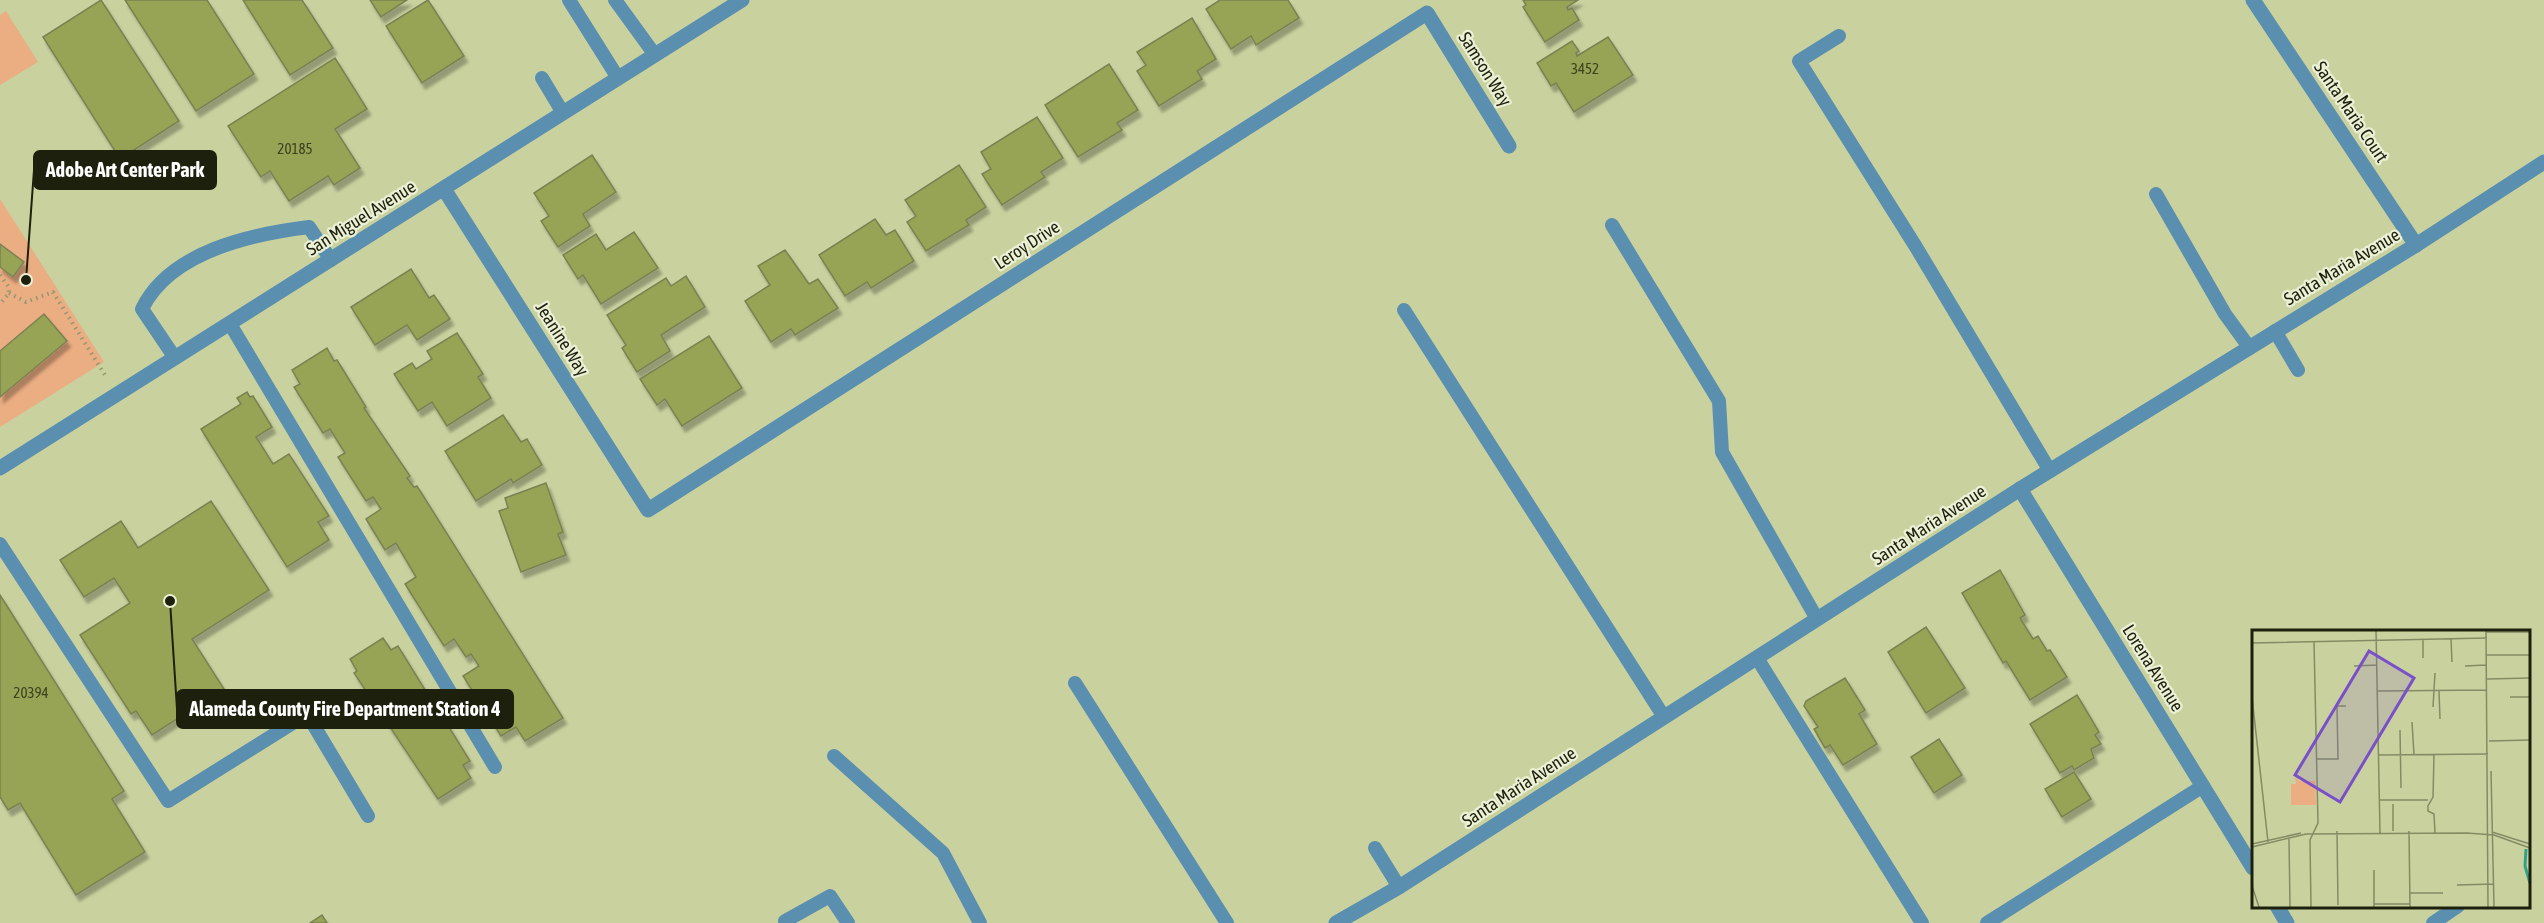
<svg xmlns="http://www.w3.org/2000/svg" width="2544" height="923" font-family="'Asap Condensed',sans-serif">
<defs>
<filter id="shadow"><feDropShadow dx="3.5" dy="6" stdDeviation="1.5" flood-color="#0004"/></filter>
</defs>
<rect width="100%" height="100%" fill="#c9d29f"/>
<g fill="#ebad82">
<polygon points="6,11 38,62 0,85 0,15"/>
<polygon points="0,199 104,362 0,427"/>
</g>
<g fill="#97a354" stroke="#7a8252" stroke-width="1.5" filter="url(#shadow)">
<polygon points="101,0 179,121 120,159 43,37"/>
<polygon points="125,0 207,0 254,74 196,111"/>
<polygon points="243,0 302,0 333,48 290,75"/>
<polygon points="370,0 407,0 381,17"/>
<polygon points="428,0 464,56 422,83 386,26"/>
<polygon points="1220,0 1288,0 1299,18 1256,45 1251,36 1231,49 1206,9"/>
<polygon points="1523,0 1578,0 1567,7 1568,10 1572,8 1579,20 1545,42 1523,7 1526,5"/>
<polygon points="1192,18 1216,59 1197,71 1202,79 1159,106 1137,71 1146,65 1137,52"/>
<polygon points="1608,37 1633,75 1574,112 1556,83 1551,86 1537,63 1572,41 1579,51 1576,53 1577,56"/>
<polygon points="335,58 367,109 335,129 360,168 334,185 328,176 289,201 270,171 261,177 228,126"/>
<polygon points="1109,64 1138,110 1117,123 1122,130 1078,157 1045,105"/>
<polygon points="1037,117 1063,158 1041,172 1045,177 1002,205 982,174 991,169 981,152"/>
<polygon points="592,155 616,192 583,214 590,226 558,247 541,221 549,216 534,193"/>
<polygon points="959,165 986,207 966,220 969,225 926,251 907,222 916,216 905,200"/>
<polygon points="875,219 886,235 895,230 914,261 871,288 867,282 845,296 819,255"/>
<polygon points="634,232 658,268 601,304 583,275 578,279 563,255 596,234 606,250"/>
<polygon points="0,244 24,262 13,277 0,267"/>
<polygon points="785,250 809,284 818,279 838,308 795,335 791,329 771,342 745,301 770,285 758,266"/>
<polygon points="411,269 429,298 434,295 450,319 417,340 407,325 375,345 351,307"/>
<polygon points="686,276 705,307 661,335 670,351 637,372 622,348 626,345 607,315 666,278 671,286"/>
<polygon points="44,314 67,341 0,397 0,351"/>
<polygon points="457,333 483,374 478,377 491,398 447,426 432,402 418,411 394,374 412,363 416,369 432,359 427,351"/>
<polygon points="709,336 742,388 682,426 665,399 657,405 640,379"/>
<polygon points="327,348 334,361 337,360 366,407 364,408 410,476 407,478 414,487 417,486 563,718 525,741 516,727 501,736 463,676 479,666 471,654 466,657 454,639 444,646 405,584 416,577 396,543 385,550 366,519 381,509 373,497 366,501 338,457 345,453 330,429 323,433 294,387 300,384 292,370"/>
<polygon points="247,392 250,397 253,396 272,427 256,437 273,464 289,454 329,516 318,522 329,540 287,567 201,429 241,404 237,398"/>
<polygon points="503,415 521,442 527,439 542,465 513,483 511,479 476,501 445,451"/>
<polygon points="546,483 563,532 558,534 566,555 521,572 499,511 508,508 505,498"/>
<polygon points="211,501 269,590 192,639 224,689 152,735 136,711 131,714 80,635 130,603 114,578 84,597 60,560 121,521 138,548"/>
<polygon points="2000,570 2025,615 2020,618 2033,639 2038,636 2047,651 2050,650 2067,677 2030,700 2006,661 2003,663 1962,593"/>
<polygon points="0,595 124,791 112,799 145,852 76,895 20,803 8,810 0,797"/>
<polygon points="1926,627 1965,688 1926,713 1888,652"/>
<polygon points="383,638 391,650 398,646 427,693 421,696 435,718 441,714 470,761 463,765 471,778 438,799 354,673 357,671 350,659"/>
<polygon points="1845,678 1865,710 1859,714 1877,744 1843,765 1830,745 1825,748 1814,729 1818,727 1804,706 1806,701"/>
<polygon points="2077,695 2099,732 2095,735 2101,744 2091,749 2094,758 2074,770 2072,766 2060,773 2030,724"/>
<polygon points="1939,739 1962,775 1934,793 1911,757"/>
<polygon points="2074,772 2091,799 2062,817 2045,789"/>
<polygon points="322,915 327,923 310,923"/>
</g>
<g fill="none" stroke-linecap="round" stroke-linejoin="round">
<g stroke="#929970" stroke-width="4" stroke-dasharray="1.5 4.5" stroke-linecap="butt">
<polyline points="0,275 8,286 9,293 0,304"/>
<polyline points="9,293 26,302 53,292 105,375"/>
</g>
<g stroke="#5a8faf" stroke-width="14">
<polyline points="569,0 618,78"/>
<polyline points="615,0 655,55"/>
<polyline points="1839,36 1799,61 1916,247 2050,471"/>
<polyline points="542,78 563,113"/>
<polyline points="2156,194 2225,314 2249,347"/>
<polyline points="1612,225 1719,401 1722,452 1817,619"/>
<polyline points="1404,310 1664,717"/>
<polyline points="230,324 495,767"/>
<polyline points="2275,331 2298,370"/>
<path d="M175,358l-33,-49c28,-58 110,-75 167,-82l22,33"/>
<polyline points="0,544 168,801 307,714 368,816"/>
<polyline points="1757,658 1922,923"/>
<polyline points="1075,683 1227,923"/>
<polyline points="834,756 943,853 980,923"/>
<polyline points="1375,848 1399,887"/>
<polyline points="785,921 830,896 848,923"/>
<polyline points="1987,923 2203,786"/>
<polyline points="2433,923 2458,906"/>
</g>
<g stroke="#5a8faf" stroke-width="15">
<polyline points="2253,0 2416,245"/>
<polyline points="444,189 648,510 1427,13 1509,146"/>
<polyline points="0,468 742,0"/>
<polyline points="2020,489 2253,868"/>
<polyline points="2277,906 2287,923"/>
<polyline points="1336,923 1399,887 2020,489 2416,245 2544,162"/>
</g>
</g>
<g text-anchor="middle" stroke-width="4.5" stroke-linejoin="round" paint-order="stroke">
<g font-size="15" fill="#3c411e">
<text x="1585" y="74">3452</text>
<text x="295" y="154">20185</text>
<text x="31" y="698">20394</text>
</g>
<g font-size="18" fill="#1d200c" stroke="#ebf0d6">
<text transform="translate(1485 69) rotate(58)" y="6">Samson Way</text>
<text transform="translate(2351 112) rotate(56)" y="6">Santa Maria Court</text>
<text transform="translate(361 218) rotate(-32)" y="6">San Miguel Avenue</text>
<text transform="translate(1027 245) rotate(-33)" y="6">Leroy Drive</text>
<text transform="translate(2342 267) rotate(-31)" y="6">Santa Maria Avenue</text>
<text transform="translate(562 339) rotate(58)" y="6">Jeanine Way</text>
<text transform="translate(1929 525) rotate(-33)" y="6">Santa Maria Avenue</text>
<text transform="translate(2153 668) rotate(58)" y="6">Lorena Avenue</text>
<text transform="translate(1519 787) rotate(-33)" y="6">Santa Maria Avenue</text>
</g>
</g>
<g transform="translate(2252 630)">
<rect width="278" height="278" fill="#c9d29f"/>
<path d="M43,145l4,6h16l1,24h-25v-21h5z" fill="#ebad82"/>
<path fill="none" stroke="#32a18a" stroke-width="3" d="M274,219l-1,17 5,17"/>
<path fill="none" stroke="#848b64" stroke-width="1.5" d="M124,0l4,203M234,0l2,277M234,2h44M171,9v19M199,9l1,23M0,13l235,-5M234,25h44M102,36l23,-1M213,36l21,-1M235,49l43,-1M126,61l109,-1M187,61l1,28M0,67l16,145M258,67h20M181,77l2,-34M160,92l2,33M148,100l1,58M237,111l41,-1M127,125l109,-1M182,125l-1,42 -5,9v5l6,3 1,19M65,129h21l-1,-53h9M239,141l3,136M128,170h48M141,174v27M85,201l1,74M157,201l1,76M240,202l38,12M37,209l1,68M0,214l49,-11M0,217l54,-13 161,-1 27,2 36,13M122,240v37M205,255l37,-1M0,256l7,21M158,263h33M122,274h36M59,277l-1,-67 8,-17 -4,-181"/>
<path fill="#7a50c9" fill-opacity="0.15" stroke="#7a50c9" stroke-width="3" d="M117,21l45,27 -74,124 -45,-27z"/>
<rect width="278" height="278" fill="none" stroke="#1d200c" stroke-width="3"/>
</g>
<path fill="none" stroke="#1d200c" stroke-width="2" d="M26 280L34 170M170 601L177 709"/>
<g fill="#1d200c" stroke="#ebf0d6" stroke-width="2">
<circle cx="26" cy="280" r="6"/>
<circle cx="170" cy="601" r="6"/>
</g>
<g fill="#1d200c" stroke="#1d200c" stroke-width="2">
<rect x="34" y="151" width="182" height="38" rx="6"/>
<rect x="177" y="690" width="336" height="38" rx="6"/>
</g>
<g font-size="20" text-anchor="middle" font-weight="bold" fill="#fff">
<text x="125" y="177">Adobe Art Center Park</text>
<text x="345" y="716">Alameda County Fire Department Station 4</text>
</g>
</svg>
